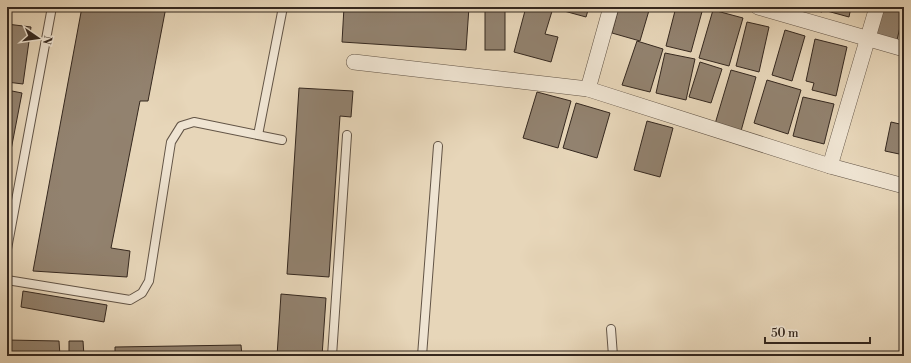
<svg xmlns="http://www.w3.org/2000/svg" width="911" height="363" font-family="'Libre Bodoni',serif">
<rect width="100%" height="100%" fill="#e7d6b9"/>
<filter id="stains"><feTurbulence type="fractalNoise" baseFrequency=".005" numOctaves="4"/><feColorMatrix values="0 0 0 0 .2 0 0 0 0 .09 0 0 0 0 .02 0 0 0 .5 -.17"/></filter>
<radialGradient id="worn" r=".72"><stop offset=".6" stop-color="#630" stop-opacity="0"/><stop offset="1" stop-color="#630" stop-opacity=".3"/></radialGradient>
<g fill="#92826f" stroke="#35281f">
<polygon points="82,7 166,7 148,101 140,101 111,248 130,251 127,277 33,271"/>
<polygon points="344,7 469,7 466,50 342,42"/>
<rect x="485" y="7" width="20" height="43"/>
<polygon points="526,7 589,7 586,17 553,8 545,34 558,37 551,62 514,52"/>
<polygon points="619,7 650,7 640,41 612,33"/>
<polygon points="676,7 703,8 691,52 666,46"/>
<polygon points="802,7 823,7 822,12"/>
<polygon points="828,7 851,7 849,17 827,11"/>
<polygon points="883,7 901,7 901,10 904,10 897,40 875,34"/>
<polygon points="713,10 743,18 729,66 699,58"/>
<polygon points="747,22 769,27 759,72 736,66"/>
<polygon points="7,24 31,27 23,84 7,82"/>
<polygon points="785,30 805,36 792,81 772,75"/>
<polygon points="815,39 847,47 836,96 812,90 814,83 806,81"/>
<polygon points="637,41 663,49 650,92 622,85"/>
<polygon points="665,53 695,59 686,100 656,93"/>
<polygon points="700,62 722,69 711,103 689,97"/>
<polygon points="731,70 756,77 741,131 715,124"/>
<polygon points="767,80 801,90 788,134 754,123"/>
<polygon points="299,88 353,91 351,117 340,116 329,277 287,274"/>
<polygon points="7,90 22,93 11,150 7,150"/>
<polygon points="537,92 571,101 558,148 523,138"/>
<polygon points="803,97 834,104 824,144 793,136"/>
<polygon points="576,103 610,113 597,158 563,148"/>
<polygon points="647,121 673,128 660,177 634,170"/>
<polygon points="891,122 904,125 904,155 885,151"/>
<polygon points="23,291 107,305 104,322 21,307"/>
<polygon points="281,294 326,298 322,356 277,356"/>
<polygon points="7,340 59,341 60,356 7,356"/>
<polygon points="69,341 83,341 84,356 69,356"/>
<polygon points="241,345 242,356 115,356 115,347"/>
</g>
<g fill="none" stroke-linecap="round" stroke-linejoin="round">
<defs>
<g id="lane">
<polyline points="258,135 283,7"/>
<polyline points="7,249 52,7"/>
<polyline points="7,280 130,300 142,293 149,281 171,142 181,126 194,122 282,140"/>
<polyline points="611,329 613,356"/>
<polyline points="332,356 347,135"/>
<polyline points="422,356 438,146"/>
</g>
<g id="street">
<polyline points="758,7 904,49"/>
<polyline points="354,62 588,89 830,166 904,186"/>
<polyline points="588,89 611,7"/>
<polyline points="830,166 877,7"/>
</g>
</defs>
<use href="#lane" stroke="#625446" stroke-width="10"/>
<use href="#street" stroke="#625446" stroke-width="16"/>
<use href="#lane" stroke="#efe4d2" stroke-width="8"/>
<use href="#street" stroke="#efe4d2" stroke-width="15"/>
</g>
<rect width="911" height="363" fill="none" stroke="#e7d6b9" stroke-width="24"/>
<rect x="8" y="8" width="895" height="347" fill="none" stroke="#35281f" stroke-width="2"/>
<rect x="12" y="12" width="887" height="339" fill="none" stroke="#35281f"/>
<g transform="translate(38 38) rotate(103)" stroke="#efe4d2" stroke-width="3" paint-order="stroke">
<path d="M0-3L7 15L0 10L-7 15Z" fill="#35281f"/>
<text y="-6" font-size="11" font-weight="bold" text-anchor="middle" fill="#35281f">N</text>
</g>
<path d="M765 337v6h105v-6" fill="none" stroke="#35281f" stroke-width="2"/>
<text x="771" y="337" font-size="12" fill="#35281f" stroke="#efe4d2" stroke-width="3" paint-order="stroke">50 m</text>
<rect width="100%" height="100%" filter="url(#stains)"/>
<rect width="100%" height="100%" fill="url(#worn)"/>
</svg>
